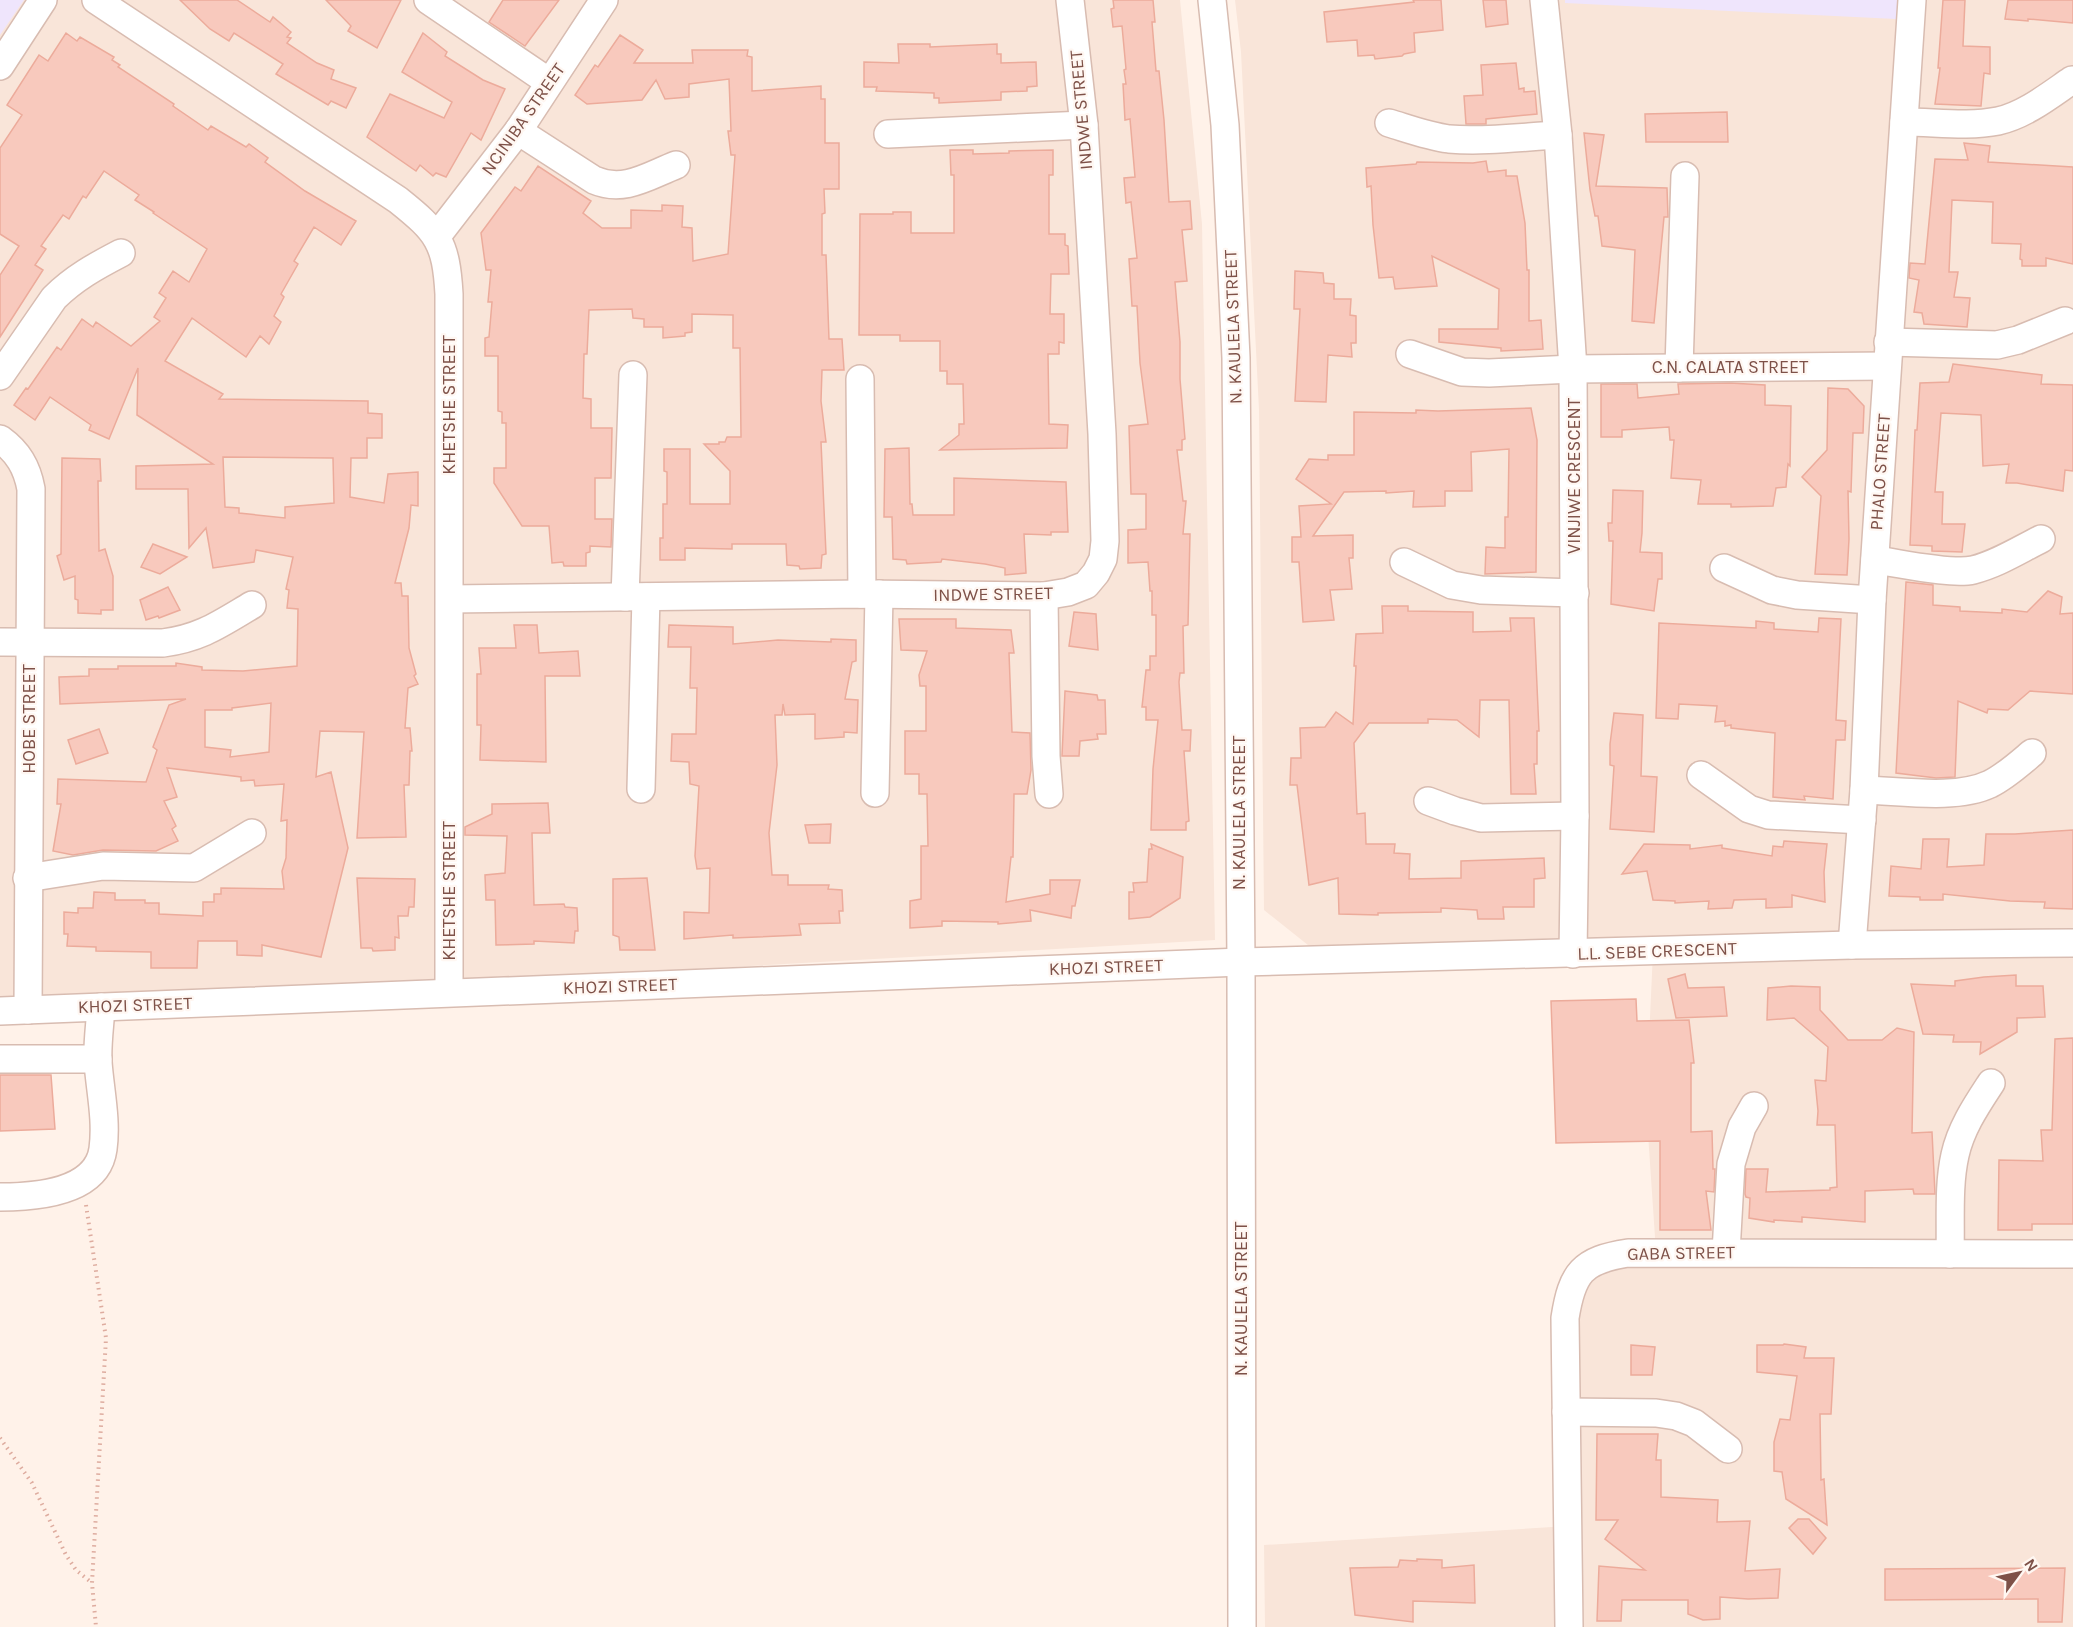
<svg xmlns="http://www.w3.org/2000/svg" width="2073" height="1627" font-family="Karla,sans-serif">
<rect width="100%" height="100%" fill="#fff2e9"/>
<g fill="#f9e5d9">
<polygon points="0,0 1180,0 1202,224 1215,940 0,1008"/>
<polygon points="1235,0 2073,0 2073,1627 1265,1627 1264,1545 1568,1526 1574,1282 1656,1252 1646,1104 1653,952 1328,961 1264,910 1259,410 1241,52"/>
</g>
<g fill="#efe5fc">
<polygon points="0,0 24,0 0,35"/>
<polygon points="1565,0 1898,0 1896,19 1565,3"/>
</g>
<g fill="#f8c9bd" stroke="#ecab9b" stroke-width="1.5" fill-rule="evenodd">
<polygon points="180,0 237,0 270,22 273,17 291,32 287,37 291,38 287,43 317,63 334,70 331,79 356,88 346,108 331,101 328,105 276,74 283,64 234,33 229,41 210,29"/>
<polygon points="326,0 401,0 377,48 348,31 351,26"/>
<polygon points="503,0 559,0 525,46 489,22"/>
<polygon points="1113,0 1153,0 1155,22 1152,22 1156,71 1159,71 1164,120 1169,202 1190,201 1192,229 1182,230 1187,281 1175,282 1180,342 1180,379 1185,439 1182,440 1182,450 1177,450 1183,501 1186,501 1183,534 1190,534 1188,625 1183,626 1184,673 1180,673 1179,682 1182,730 1191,730 1190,751 1184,751 1189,821 1186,822 1186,830 1151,830 1153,769 1158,720 1146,720 1146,707 1142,707 1146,670 1150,670 1150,656 1156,656 1156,615 1152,615 1152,591 1150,591 1148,562 1128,563 1128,530 1146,529 1146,494 1131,494 1129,426 1148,424 1140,363 1137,306 1132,306 1129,259 1137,258 1131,202 1126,203 1124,178 1135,177 1130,119 1125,120 1123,84 1126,84 1124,70 1126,69 1122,26 1113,27 1111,9 1114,8"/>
<polygon points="1413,0 1441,0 1443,30 1414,33 1415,52 1404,54 1402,56 1375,59 1374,55 1358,56 1357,40 1327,42 1324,12 1414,2"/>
<polygon points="1483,0 1506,0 1508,24 1486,27"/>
<polygon points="1943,0 1965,0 1963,46 1990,47 1990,74 1984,73 1981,106 1935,104 1940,68 1938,68"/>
<polygon points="2008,0 2073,0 2073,23 2028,19 2028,21 2005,19"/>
<path d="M66,33l11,8 3,-4 34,20 -2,3 8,5 -2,2 56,37 -1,2 35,24 3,-4 35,21 3,-3 19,14 -3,4 40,29 51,30 -15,24 -27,-18 -20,34 4,3 -17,30 3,3 -10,19 7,6 -12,22 -9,-8 -14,21 -54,-39 -27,43 58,33 -4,5 149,2v12l14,1v24h-15v20h-16l-1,39 34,6 4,-29 30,-2v34l-7,-1 -2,23 -14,55h6l1,13h6l1,52 7,26 -2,2 4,8 -10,4 -3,40h5l2,23h-2l-1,34h-5l2,52 -49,1 7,-106 -44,-1 -4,46 15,-5 17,76 -27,109 -59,-12v11l-25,-1v-14h-39l-1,27h-46v-16l-55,-1v-4l-29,-1 1,-12h-4v-22l14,1v-5h15l1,-16 21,1v7h30v3h14v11l44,2v-14h11v-8h7v-6l63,1 -2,-18 4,-13 1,-38 -6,1 3,-37 -29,2 -1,-6 -13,1v-4l-74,-9 10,29 -13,4 12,25 -4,3 6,12 -22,10 -53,-1 -30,5 -20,-4 8,-47h-4l1,-25 88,3 11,-32 -4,-3 16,-42 17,-6 -126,5 -1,-27 30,-1v-7h29v-3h58v-3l26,4v3l41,1 54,-5 1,-57 -11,-1 2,-18 -3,-1 7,-32 -37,-7 -2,12 -41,6 -7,-40 -17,20 -1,-59h-52v-23l77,-2 -76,-49 1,-47 -29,71 -20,-9 2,-5 -41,-28 -15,23 -21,-15 12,-17 2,1 29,-42 4,3 21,-31 11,8 3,-5 35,24 29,-25 -6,-4 12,-19 -7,-5 14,-22 16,11 18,-33 -54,-36 1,-1 -19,-12 4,-5 -35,-24 -18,27 -3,-2 -14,23 -6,-4 -22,31 5,3 -11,16 8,5 -43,67v-62l19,-29 -19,-12v-86l22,-33 -15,-10 32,-50 9,6zM223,457l110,1 1,45 -49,4v11l-46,-5v-5l-14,-1zM271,703l-2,49 -39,5 1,-7 -26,-3v-37h27v-2z"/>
<polygon points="423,33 447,52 445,56 483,80 505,89 481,140 471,133 446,177 436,173 433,176 420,165 416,171 367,137 390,94 444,118 452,102 402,72"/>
<polygon points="620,35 643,50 634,63 693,63 692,50 748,50 747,56 752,57 752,91 821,86 821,99 825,99 825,143 839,143 839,189 824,189 825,213 822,214 822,255 826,255 829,339 842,339 844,370 822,370 821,401 826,442 821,442 826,554 822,555 821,568 800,569 799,566 787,565 786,544 732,544 732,549 685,548 685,560 660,560 660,538 663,538 663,504 667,504 667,472 664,471 664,449 690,449 690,504 730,504 730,471 704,444 719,444 719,442 725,442 727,437 741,437 740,348 733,348 733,315 692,314 692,332 685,333 685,336 663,338 663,327 644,327 644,319 633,318 632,309 589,310 587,354 584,354 583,398 591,399 591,428 612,428 611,478 595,478 595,519 612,519 611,547 590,546 590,552 586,553 586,566 564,566 563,562 552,563 549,526 522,526 494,483 494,468 506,468 506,423 502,423 502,412 498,411 498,356 485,356 485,338 489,337 492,302 488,302 491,270 486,270 481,233 515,187 521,191 538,166 591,201 583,213 602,228 631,228 631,210 662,211 662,205 683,206 682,227 692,228 693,261 728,254 735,155 731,155 728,131 731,131 729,79 689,84 689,97 665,99 656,80 642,100 587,104 575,95 595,65 598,67"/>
<polygon points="898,44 930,44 930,47 997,44 997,54 1001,54 1001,63 1036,62 1037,86 1027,87 1027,91 1001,92 1001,100 939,103 939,98 934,98 934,93 876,91 877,87 864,87 864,62 899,63"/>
<polygon points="1516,63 1519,89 1524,88 1524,92 1535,91 1537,114 1486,119 1486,124 1466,124 1464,96 1483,95 1481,65"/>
<polygon points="1727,112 1728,142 1646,142 1645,114"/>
<polygon points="1584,133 1604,135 1596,186 1667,188 1668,217 1664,217 1654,323 1632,321 1635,250 1602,246 1598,216 1595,216 1590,190"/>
<polygon points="1964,143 1990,146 1988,162 2073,167 2073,264 2046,258 2046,266 2022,266 2022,260 2020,259 2021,244 1992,243 1993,202 1952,200 1949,272 1958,272 1954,297 1970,298 1967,327 1924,324 1922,313 1914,312 1919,280 1909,278 1910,263 1925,264 1935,159 1968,160"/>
<polygon points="950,150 973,150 973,154 1009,153 1009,151 1053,150 1053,175 1049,175 1049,234 1065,234 1065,245 1068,246 1069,274 1051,274 1050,314 1064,314 1064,343 1059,342 1059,354 1048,354 1049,424 1068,425 1067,448 940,450 959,435 959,424 964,424 963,384 947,384 947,371 940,371 940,341 900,341 900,335 859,335 860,214 893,214 893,212 911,212 911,233 954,233 954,175 951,175"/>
<polygon points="1486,161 1488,172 1506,170 1506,176 1517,176 1525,223 1527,270 1529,270 1529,321 1541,320 1543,349 1501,351 1501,348 1439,342 1439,329 1498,329 1499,289 1432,256 1437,286 1395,289 1393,277 1379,278 1373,225 1371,186 1367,187 1366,168 1416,164 1417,162 1473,163"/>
<polygon points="1295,271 1323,273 1324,283 1334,284 1334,299 1351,299 1350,315 1356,316 1356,343 1351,343 1352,357 1328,355 1326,402 1295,401 1300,309 1294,309"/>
<polygon points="1953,364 2042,375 2041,384 2073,385 2073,471 2065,470 2063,491 2017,483 2006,483 2009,464 1983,466 1981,415 1941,413 1935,492 1943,492 1942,524 1965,524 1962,552 1932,551 1932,546 1910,545 1915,430 1917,430 1920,383 1949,382"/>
<polygon points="1730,383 1765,385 1765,405 1791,406 1790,466 1788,464 1786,487 1776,488 1773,506 1731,507 1731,504 1698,504 1701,480 1671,478 1674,440 1670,440 1669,427 1622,430 1622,437 1601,437 1601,384 1637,384 1638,398 1679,394 1678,384"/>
<polygon points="1828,388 1848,389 1864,406 1863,433 1853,433 1851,492 1848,491 1849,539 1847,575 1815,574 1821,496 1802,477 1827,450"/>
<polygon points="1531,408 1537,440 1536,572 1485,574 1486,547 1505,548 1505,517 1508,517 1509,449 1471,452 1472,491 1445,491 1445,506 1413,507 1414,491 1386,493 1386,491 1344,492 1313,536 1353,535 1353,558 1349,558 1352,589 1330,590 1334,620 1303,622 1299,562 1292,562 1292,537 1301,537 1299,506 1331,504 1296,479 1309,459 1328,460 1328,455 1354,455 1354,412 1416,413 1416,410 1438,411"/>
<polygon points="909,448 910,504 912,504 913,515 954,515 954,478 1066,482 1068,532 1051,532 1051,535 1024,534 1026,573 1005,575 1005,568 985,564 942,559 941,562 907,564 906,560 893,559 892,517 884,517 885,449"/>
<polygon points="62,458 100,459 101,481 98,481 99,551 105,549 113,576 113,610 101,610 101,614 78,613 78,600 75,599 75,576 64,580 57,556 61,554"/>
<polygon points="1613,490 1643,491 1642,533 1640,552 1662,553 1662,579 1658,579 1654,611 1611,604 1613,541 1609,541 1608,523 1612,523"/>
<polygon points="153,544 187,557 160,574 141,567"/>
<polygon points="1906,582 1933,585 1933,605 1960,607 1960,611 2002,613 2002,609 2027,612 2048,591 2062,597 2060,614 2073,613 2073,694 2030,691 2008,710 1988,709 1987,713 1958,701 1955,777 1936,778 1896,773"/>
<polygon points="168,587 180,610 159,618 158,616 146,620 140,600"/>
<polygon points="1382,606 1408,606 1408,611 1473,612 1473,632 1511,631 1510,618 1534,618 1539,731 1537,731 1537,764 1534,764 1536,794 1511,794 1509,700 1480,700 1479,737 1457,720 1428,719 1428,723 1369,723 1354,743 1357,814 1365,813 1366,844 1395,844 1394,853 1410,854 1409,879 1461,878 1461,861 1544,858 1545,878 1534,879 1534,907 1503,907 1504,919 1478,919 1477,910 1441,908 1441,912 1378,913 1378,915 1339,914 1338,878 1309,885 1297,785 1290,785 1291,758 1301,758 1300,728 1325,727 1336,712 1353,724 1356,666 1354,666 1356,634 1383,633"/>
<polygon points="1074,612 1096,614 1098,650 1069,646"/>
<polygon points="1819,618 1841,619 1836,720 1846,721 1845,740 1836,740 1833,799 1804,796 1805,800 1773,797 1775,733 1731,728 1731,725 1725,726 1725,721 1715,722 1717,706 1679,704 1678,719 1656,718 1659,623 1756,628 1756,621 1774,623 1774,629 1818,632"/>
<polygon points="899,619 956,619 956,628 1011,630 1014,653 1009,653 1012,732 1030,733 1031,770 1027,794 1014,794 1013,857 1011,857 1006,902 1050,894 1050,880 1080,880 1075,906 1072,906 1071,918 1030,910 1031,921 998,924 998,922 942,921 942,926 910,928 910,901 921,899 921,846 928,846 927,794 919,794 919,774 905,774 905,731 926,731 926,686 920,686 919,675 927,651 901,650"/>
<polygon points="514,625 537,625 539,653 578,651 580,676 545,676 546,762 480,760 481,725 477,725 477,674 481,674 479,648 516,648"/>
<polygon points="669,625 733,627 733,644 778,640 831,642 831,639 856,640 856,661 852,662 845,699 858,700 857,733 844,732 844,737 815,739 815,714 785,715 783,704 782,715 775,715 777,765 769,833 772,875 788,875 788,885 829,885 828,889 842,890 843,911 839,911 840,923 799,924 801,935 733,938 733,935 684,939 684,912 709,913 710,868 697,869 695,856 699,786 690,784 689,762 671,761 672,734 696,734 697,688 690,688 691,647 668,647"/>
<polygon points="1065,691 1097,695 1098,700 1105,700 1106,734 1097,734 1098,739 1080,741 1079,756 1062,756"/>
<polygon points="1614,713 1643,715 1641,776 1657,777 1654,832 1610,829 1614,766 1610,765 1610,744"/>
<polygon points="99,729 108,753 76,764 68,740"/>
<polygon points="548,803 550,833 532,833 534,905 564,904 565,907 577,908 578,931 575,931 574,943 534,941 534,944 496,945 495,900 486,900 485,875 505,873 507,836 465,835 465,827 492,814 492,804"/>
<polygon points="831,824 830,843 809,843 805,825"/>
<polygon points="2073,830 2073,909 2044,908 2045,902 2010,901 1943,894 1943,900 1920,900 1920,897 1889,896 1891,866 1921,869 1923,839 1949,839 1947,867 1984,865 1986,834 2015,834"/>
<polygon points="1784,841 1827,844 1824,872 1825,902 1792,895 1792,907 1766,908 1766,899 1734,900 1732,908 1708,909 1709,901 1675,903 1675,901 1653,900 1647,871 1622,874 1644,844 1690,845 1690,849 1722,845 1722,848 1772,856 1773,846 1783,847"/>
<polygon points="1151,844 1183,857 1180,898 1150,917 1129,919 1129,892 1134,892 1133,883 1147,882 1149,849 1152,849"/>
<polygon points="357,878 415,879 414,907 409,907 408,916 398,916 399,938 395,937 395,950 373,951 372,948 361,948"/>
<polygon points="647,878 655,950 620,950 619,937 613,935 613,879"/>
<polygon points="1685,974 1688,988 1724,987 1727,1016 1676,1018 1668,979"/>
<polygon points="2016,975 2016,986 2043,986 2045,1017 2017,1018 2017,1032 1980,1054 1981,1042 1953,1042 1954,1035 1923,1034 1911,984 1955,986 1955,981 1984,977"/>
<polygon points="1791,986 1820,987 1820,1010 1848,1040 1882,1040 1897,1028 1914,1032 1912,1133 1932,1132 1935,1194 1914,1194 1913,1189 1865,1191 1865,1222 1802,1217 1802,1222 1774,1220 1774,1222 1749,1218 1750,1198 1746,1197 1745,1194 1746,1169 1768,1169 1766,1192 1830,1190 1830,1188 1837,1187 1835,1125 1817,1125 1818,1111 1815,1080 1826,1081 1828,1047 1794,1018 1767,1020 1768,988"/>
<polygon points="1636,999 1637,1021 1689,1020 1694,1063 1691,1063 1691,1132 1712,1131 1713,1169 1715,1169 1714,1192 1706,1191 1711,1230 1660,1230 1660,1141 1556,1143 1551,1001"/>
<polygon points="2073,1038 2073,1224 2032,1224 2032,1230 1998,1230 1999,1160 2043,1161 2041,1130 2052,1130 2055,1039"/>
<polygon points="0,1075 51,1075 55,1129 0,1131"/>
<polygon points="1784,1344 1806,1347 1804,1358 1834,1358 1831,1414 1820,1414 1821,1480 1824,1479 1827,1525 1786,1499 1782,1472 1774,1471 1774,1442 1780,1419 1790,1420 1797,1376 1757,1372 1757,1345 1783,1345"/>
<polygon points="1631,1345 1655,1347 1652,1375 1631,1375"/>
<polygon points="1597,1434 1658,1434 1656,1460 1661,1460 1661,1497 1718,1500 1717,1522 1750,1521 1745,1571 1780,1569 1778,1598 1748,1599 1720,1597 1720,1619 1703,1620 1688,1614 1688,1600 1622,1600 1621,1621 1597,1621 1599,1566 1645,1570 1605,1539 1618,1520 1596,1520"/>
<polygon points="1798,1519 1809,1519 1826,1538 1813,1554 1789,1528"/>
<polygon points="1417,1559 1442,1560 1442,1568 1474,1565 1475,1603 1413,1601 1413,1622 1355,1615 1350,1568 1398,1567 1400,1560 1417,1561"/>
<polygon points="2065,1568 2062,1622 2038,1622 2038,1599 1885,1600 1885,1569"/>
</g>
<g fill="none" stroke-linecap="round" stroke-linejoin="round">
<defs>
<g id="minor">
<path d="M96,0l302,200c40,32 48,42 51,94v698"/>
<polyline points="428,0 549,82"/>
<polyline points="1212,0 1225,125 1236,358 1241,962 1242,1627"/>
<polyline points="1544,0 1558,135 1573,369 1575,816 1573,954"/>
<polyline points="0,66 43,0"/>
<path d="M1904,122c31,0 64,5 94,-1 27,-6 52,-26 74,-41"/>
<path d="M1389,123c20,6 39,13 60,16 35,3 73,-2 109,-4"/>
<path d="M518,131l76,49c30,13 54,-4 82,-15"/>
<polyline points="888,134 1084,125"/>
<polyline points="437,236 518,131 604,0"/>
<polyline points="1888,342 1997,345 2018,340 2065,321"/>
<polyline points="1410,354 1462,372 1489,373 1573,369 1887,366"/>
<polyline points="1679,368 1685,176"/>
<path d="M0,376l54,-78c20,-20 42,-32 67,-45"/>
<polyline points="860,379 862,594"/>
<path d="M0,439c18,13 27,28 31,50l-3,521"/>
<path d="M1875,560c24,3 76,15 98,10 24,-6 46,-20 68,-31"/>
<polyline points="1404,562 1452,585 1481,590 1575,593"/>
<polyline points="1724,568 1772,590 1797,595 1872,600"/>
<polyline points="1044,596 1046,756 1049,794"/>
<polyline points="625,597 633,375"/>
<polyline points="450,599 862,594 1044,596 1068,592 1086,585 1096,573 1103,559 1105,541 1102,434 1084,125 1070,0"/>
<path d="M0,642l163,1c38,-5 57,-19 89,-38"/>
<polyline points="1701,775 1749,809 1768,815 1862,820"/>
<polyline points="641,789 646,597"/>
<path d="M1864,790c38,1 92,10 126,-6 16,-8 29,-20 42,-31"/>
<polyline points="875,793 879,594"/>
<polyline points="1428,801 1455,811 1481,818 1575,816"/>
<polyline points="27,878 103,866 194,868 252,833"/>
<polyline points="1852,945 1864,790 1872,600 1912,0"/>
<polyline points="0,1011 1241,962 1852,945 2073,943"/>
<polyline points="0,1059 98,1059"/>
<path d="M0,1197c34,0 97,-4 103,-48 4,-29 -3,-59 -5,-87 -1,-18 2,-37 3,-55"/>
<polyline points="1726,1252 1731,1164 1742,1127 1754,1106"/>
<path d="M1950,1254c1,-33 -2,-68 5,-99 6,-27 21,-49 36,-72"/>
<polyline points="1566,1412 1656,1413 1676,1416 1694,1423 1728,1449"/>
<path d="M1569,1627l-4,-309c7,-45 17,-58 63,-65l445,1"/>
</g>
</defs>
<use href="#minor" stroke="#d8bcb1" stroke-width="30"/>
<g stroke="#deac9f" stroke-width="4" stroke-dasharray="1.5 4.5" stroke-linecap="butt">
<polyline points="86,1205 106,1338 92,1583 96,1627"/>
<polyline points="0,1438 32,1483 66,1555 76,1570 92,1583"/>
</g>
<use href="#minor" stroke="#fff" stroke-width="27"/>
</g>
<g text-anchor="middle" stroke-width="4.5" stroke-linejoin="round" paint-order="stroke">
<g font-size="18" fill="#7e5148" stroke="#fff7f2">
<text transform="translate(1081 110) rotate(-95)" y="6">INDWE STREET</text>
<text transform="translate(523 119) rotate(-55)" y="6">NCINIBA STREET</text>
<text transform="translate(1233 327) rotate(-92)" y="6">N. KAULELA STREET</text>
<text x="1730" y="373">C.N. CALATA STREET</text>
<text transform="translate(449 405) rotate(-90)" y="6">KHETSHE STREET</text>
<text transform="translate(1880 472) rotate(-86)" y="6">PHALO STREET</text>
<text transform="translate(1574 476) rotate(-90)" y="6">VINJIWE CRESCENT</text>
<text transform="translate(993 594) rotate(-1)" y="6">INDWE STREET</text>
<text transform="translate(29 719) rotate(-90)" y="6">HOBE STREET</text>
<text transform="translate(1239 813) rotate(-90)" y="6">N. KAULELA STREET</text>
<text transform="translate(449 891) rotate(-90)" y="6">KHETSHE STREET</text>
<text transform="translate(1657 951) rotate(-2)" y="6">L.L. SEBE CRESCENT</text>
<text transform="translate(1106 967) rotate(-2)" y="6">KHOZI STREET</text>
<text transform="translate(620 986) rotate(-2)" y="6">KHOZI STREET</text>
<text transform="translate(135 1005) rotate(-2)" y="6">KHOZI STREET</text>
<text transform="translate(1681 1253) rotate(-1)" y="6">GABA STREET</text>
<text transform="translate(1241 1299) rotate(-90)" y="6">N. KAULELA STREET</text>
</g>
</g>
<g transform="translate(2019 1573) rotate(57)" stroke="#fff7f2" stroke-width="4.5" paint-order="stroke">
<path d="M0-4.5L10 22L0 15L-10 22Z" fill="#7e5148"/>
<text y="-9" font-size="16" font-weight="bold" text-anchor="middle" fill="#7e5148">N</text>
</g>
</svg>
